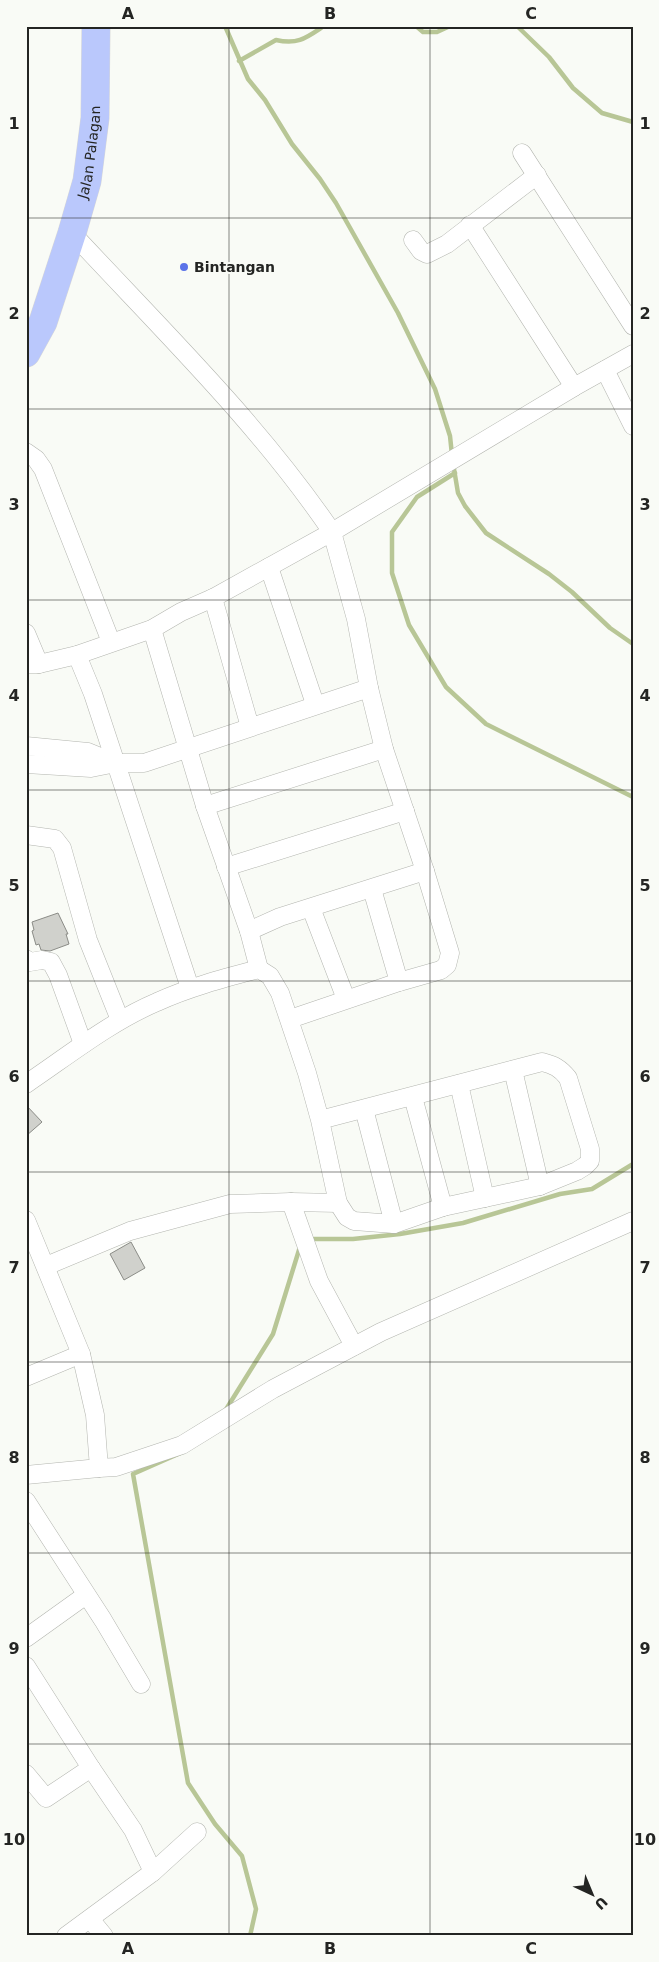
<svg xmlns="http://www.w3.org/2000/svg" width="659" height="1962" font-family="'DejaVu Sans',sans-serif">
<rect width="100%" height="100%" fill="#f9fbf6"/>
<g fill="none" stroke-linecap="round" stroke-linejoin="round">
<g stroke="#b8c696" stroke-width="4.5">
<polyline points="225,26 248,79 265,100 292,144 320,179 336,203 398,313 435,389 450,436 452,455"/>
<polyline points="416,26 423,32 437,32 450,26"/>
<polyline points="517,26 549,57 573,88 602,113 633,122"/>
<path d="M239,61l37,-21c22,5 30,-2 48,-14"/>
<polyline points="453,463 458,493 465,506 486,533 549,574 572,592 610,628 633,644"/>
<polyline points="455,473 417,497 392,532 392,573 409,625 446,687 486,724 633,797"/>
<polyline points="310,1242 314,1239 353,1239 400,1234 463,1223 560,1194 592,1189 633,1164"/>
<polyline points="225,1411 273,1334 299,1250 302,1248"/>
<polyline points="185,1451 133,1474 188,1783 215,1824 242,1856 256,1909 250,1936"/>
</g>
</g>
<g fill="#d0d1cc" stroke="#8b8c87">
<polygon points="58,913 68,934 66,934 69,944 50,951 41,950 39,944 36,945 32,931 34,930 32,922"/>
<polygon points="26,1105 42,1122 26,1136"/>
<polygon points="131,1242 145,1268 124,1280 110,1254"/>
</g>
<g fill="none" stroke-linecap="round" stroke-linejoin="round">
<defs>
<g id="street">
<polyline points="522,153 633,326"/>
<polyline points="470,225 574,387"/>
<path d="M72,233c90,97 186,190 260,299l242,-145 59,-33"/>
<polyline points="413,240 421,251 427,254 447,244 537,175"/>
<polyline points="605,370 633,426"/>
<polyline points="26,452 36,459 43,469 111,642"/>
<polyline points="269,567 315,704"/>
<polyline points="213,598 250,727"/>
<polyline points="152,629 205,806 249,931 259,969"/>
<polyline points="26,633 39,664"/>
<polyline points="77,655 93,694 190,988"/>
<polyline points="26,664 39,664 77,655 152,629 181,612 213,598 332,532 356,619 369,688"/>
<polyline points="26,746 88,752 115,763"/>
<polyline points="26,764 91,768 116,763 144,763 369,688 384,749 425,871 450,953 447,965 441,970 399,982 290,1019"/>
<polyline points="205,806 384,749"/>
<polyline points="26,835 55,839 62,848 88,940 120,1020"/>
<polyline points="226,867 405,811"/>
<polyline points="372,889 399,982"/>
<polyline points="311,908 346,999"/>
<polyline points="249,931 280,917 425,871"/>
<polyline points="26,959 30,962 42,960 51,962 58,975 83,1044"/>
<polyline points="513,1070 540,1186"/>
<path d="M26,1084c43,-29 84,-62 131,-82 33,-15 68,-24 102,-33l11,7 10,17 27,80 13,47 18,83 9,14 7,4 40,3 49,-17 97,-21 37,-15 8,-5 5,-5v-12l-22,-71c-8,-10 -14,-13 -26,-16l-222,58"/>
<polyline points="459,1084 485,1198"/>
<polyline points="413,1097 443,1207"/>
<polyline points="364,1109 394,1224"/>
<polyline points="291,1202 319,1281 354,1346"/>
<polyline points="26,1220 81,1354 95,1415 99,1468 26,1475"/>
<polyline points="46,1266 130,1231 230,1204 291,1202 338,1203"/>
<polyline points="26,1377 81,1354"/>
<polyline points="99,1468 116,1467 182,1445 273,1389 381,1332 633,1221"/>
<polyline points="26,1501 103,1620 141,1684"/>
<polyline points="26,1638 86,1595"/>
<polyline points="26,1666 91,1768 133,1830 153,1872 66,1936"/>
<polyline points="26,1774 46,1798 91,1768"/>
<polyline points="153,1872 197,1832"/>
<polyline points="90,1919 104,1936"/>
</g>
<g id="primary">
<path id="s1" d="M26,353l17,-31 29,-89 15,-52 8,-63 1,-92"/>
</g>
</defs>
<use href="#street" stroke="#b3b5af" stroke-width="19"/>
<use href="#primary" stroke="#d8d8d7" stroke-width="29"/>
<use href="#street" stroke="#fff" stroke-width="18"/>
<use href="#primary" stroke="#bac8fc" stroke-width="28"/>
</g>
<path fill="none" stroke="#242523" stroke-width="1" stroke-opacity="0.55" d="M229,26v1910M430,26v1910M26,218h607M26,409h607M26,600h607M26,790h607M26,981h607M26,1172h607M26,1362h607M26,1553h607M26,1744h607"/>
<circle fill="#5a72e8" stroke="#f9fbf6" stroke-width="2" cx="184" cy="267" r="5"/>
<g text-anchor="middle" stroke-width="4" stroke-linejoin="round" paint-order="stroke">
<g font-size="14" fill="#242523" stroke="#f9fbf6">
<text dy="5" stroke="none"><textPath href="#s1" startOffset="212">Jalan Palagan</textPath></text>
</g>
<g font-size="14" font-weight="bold" fill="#242523" stroke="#f9fbf6" text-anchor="start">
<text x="194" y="272">Bintangan</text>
</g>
</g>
<rect width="659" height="1962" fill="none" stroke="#f9fbf6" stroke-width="55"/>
<g transform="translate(592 1894) rotate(136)" stroke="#f9fbf6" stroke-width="4" paint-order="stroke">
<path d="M0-4L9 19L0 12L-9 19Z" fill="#242523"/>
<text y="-8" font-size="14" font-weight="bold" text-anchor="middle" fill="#242523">U</text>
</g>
<rect x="28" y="28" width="604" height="1906" fill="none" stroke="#242523" stroke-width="2"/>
<g font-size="16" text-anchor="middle" font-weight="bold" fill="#242523">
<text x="128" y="19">A</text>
<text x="330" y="19">B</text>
<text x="531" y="19">C</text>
<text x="14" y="129">1</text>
<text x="645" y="129">1</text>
<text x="14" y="319">2</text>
<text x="645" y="319">2</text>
<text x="14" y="510">3</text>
<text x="645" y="510">3</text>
<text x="14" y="701">4</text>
<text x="645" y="701">4</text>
<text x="14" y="891">5</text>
<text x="645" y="891">5</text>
<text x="14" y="1082">6</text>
<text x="645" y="1082">6</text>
<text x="14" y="1273">7</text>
<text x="645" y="1273">7</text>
<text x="14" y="1463">8</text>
<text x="645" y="1463">8</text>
<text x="14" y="1654">9</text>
<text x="645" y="1654">9</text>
<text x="14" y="1845">10</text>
<text x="645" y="1845">10</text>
<text x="128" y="1954">A</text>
<text x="330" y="1954">B</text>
<text x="531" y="1954">C</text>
</g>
</svg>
